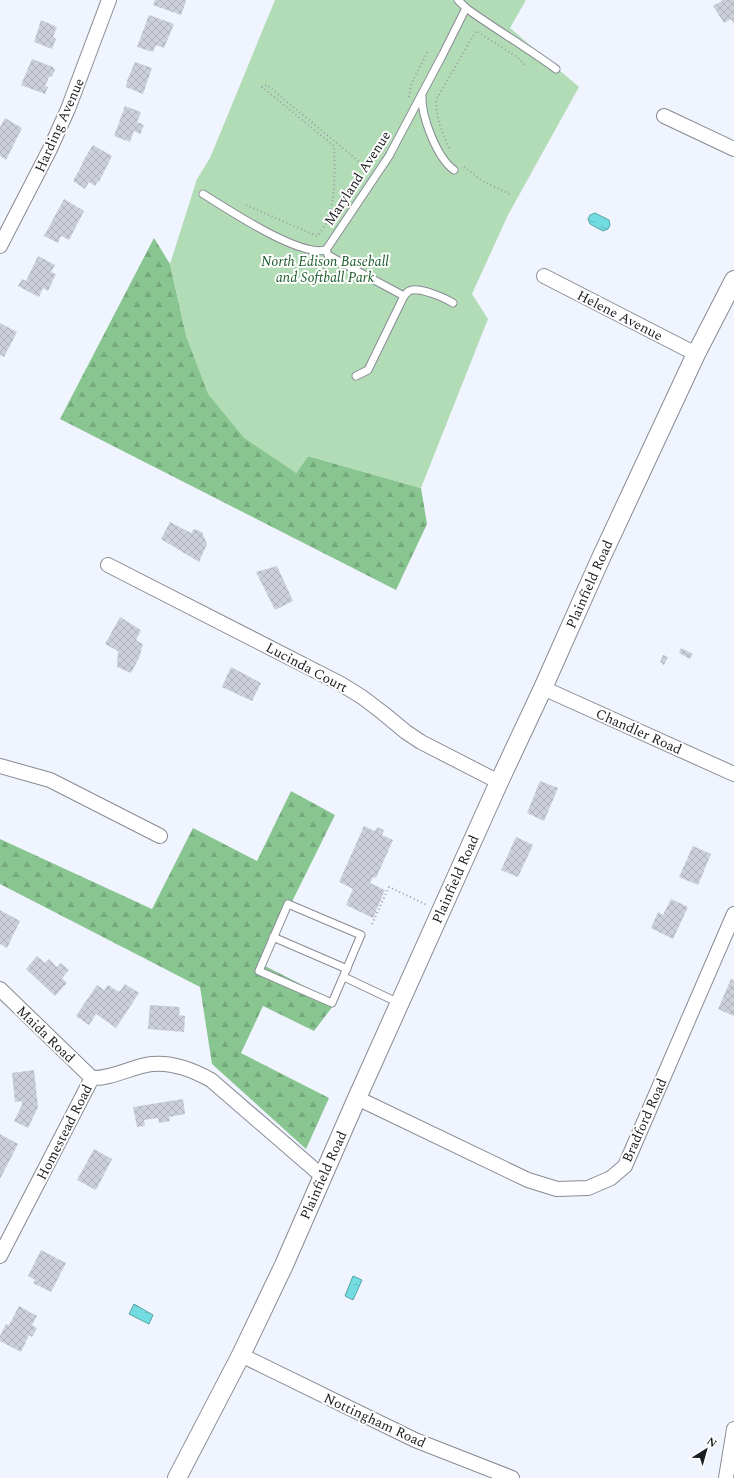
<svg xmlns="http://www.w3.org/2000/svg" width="734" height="1478" font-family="Spectral,serif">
<defs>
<pattern id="forest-firs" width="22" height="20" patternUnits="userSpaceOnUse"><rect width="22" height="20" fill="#88c590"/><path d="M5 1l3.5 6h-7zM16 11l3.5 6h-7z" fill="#75a97c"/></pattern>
<pattern id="water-ripples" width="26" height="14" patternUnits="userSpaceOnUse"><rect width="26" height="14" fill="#72dde0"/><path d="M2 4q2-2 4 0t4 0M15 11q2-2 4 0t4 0" fill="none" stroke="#62bdc0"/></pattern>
<pattern id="building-cross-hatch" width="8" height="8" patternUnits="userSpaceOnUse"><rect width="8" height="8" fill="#ccd0d9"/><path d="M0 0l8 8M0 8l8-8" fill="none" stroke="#afb2ba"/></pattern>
</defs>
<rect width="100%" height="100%" fill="#f0f4fe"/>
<g fill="url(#forest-firs)">
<polygon points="154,238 170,264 187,339 296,473 308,456 421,488 427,524 396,590 60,419"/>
<polygon points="291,791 335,815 261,964 336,1002 314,1031 263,1006 241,1053 329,1098 306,1149 212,1064 200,987 0,884 0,839 152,909 193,828 257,861"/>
</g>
<polygon fill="#b2dcb6" points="275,0 526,0 510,28 579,87 508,215 472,294 488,319 421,488 308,456 296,473 244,438 208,394 187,339 170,264 197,179 210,158"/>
<g fill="url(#water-ripples)" stroke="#58a3a6">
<polygon points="595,213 609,220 610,225 608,229 603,231 590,224 588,219 590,215"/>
<polygon points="353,1276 362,1280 353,1300 345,1296"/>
<polygon points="134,1304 153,1315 149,1324 129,1314"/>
</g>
<g fill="url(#building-cross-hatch)">
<polygon points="155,0 185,0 186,1 181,15 153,5"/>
<polygon points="721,0 734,0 734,23 731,19 724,23 713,6 722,1"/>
<polygon points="149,15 174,24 164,48 156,45 153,52 137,47"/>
<polygon points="41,20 57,27 53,37 56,39 52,49 34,42"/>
<polygon points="32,59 53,67 55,70 52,76 49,77 45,86 48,87 45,94 21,85"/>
<polygon points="135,62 152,68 143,94 126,87 127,81"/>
<polygon points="125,106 141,112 137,122 144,125 140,134 134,131 130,142 114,136"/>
<polygon points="5,118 22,128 6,160 0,156 0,127"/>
<polygon points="93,145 112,156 99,182 98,181 95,186 89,182 85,189 73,181 83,163 82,163 88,153"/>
<polygon points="64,199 84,211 69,240 61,236 58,243 44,236"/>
<polygon points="38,256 55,265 51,272 56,274 48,291 43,288 39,297 18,286 22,279 26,281"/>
<polygon points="0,323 17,332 4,357 0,355"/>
<polygon points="170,522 191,533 194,529 202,532 207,544 199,562 161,539"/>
<polygon points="277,566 293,601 275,610 256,572"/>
<polygon points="120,617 141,630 136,640 143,644 139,658 131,673 117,667 118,651 105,644"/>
<polygon points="681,648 693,654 690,659 679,653"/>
<polygon points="663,655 668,657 664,665 660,662"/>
<polygon points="231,667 261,683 252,701 222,687"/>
<polygon points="540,781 558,788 544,821 527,813"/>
<polygon points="364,826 375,831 377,827 384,830 382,835 393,840 376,878 373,877 370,883 385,890 373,918 346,905 353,889 339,882"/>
<polygon points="516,837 533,845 518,877 501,870"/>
<polygon points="693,846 711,854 698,885 679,877"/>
<polygon points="671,899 688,907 673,939 651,928 658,912 663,915"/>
<polygon points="0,910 20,921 7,948 0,944"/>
<polygon points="37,956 45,963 49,959 57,967 61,963 69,970 62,978 67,983 55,996 26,969"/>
<polygon points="731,979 734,981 734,1016 718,1009"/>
<polygon points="125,984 139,993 116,1028 96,1014 89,1025 76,1016 97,985 104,990 108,985 119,992"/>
<polygon points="150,1005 180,1007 179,1015 185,1016 184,1032 148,1029"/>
<polygon points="34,1070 38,1107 28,1128 14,1121 22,1105 22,1101 15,1102 12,1073"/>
<polygon points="183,1099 185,1114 169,1117 170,1121 159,1123 158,1118 144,1120 145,1126 137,1127 133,1107"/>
<polygon points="0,1134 18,1144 0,1179"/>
<polygon points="94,1149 112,1159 96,1190 77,1180"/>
<polygon points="41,1250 66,1263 51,1292 33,1283 35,1280 28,1276"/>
<polygon points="19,1306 37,1316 32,1325 37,1328 32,1337 29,1335 21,1352 0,1341 0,1336 6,1324 9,1325"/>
</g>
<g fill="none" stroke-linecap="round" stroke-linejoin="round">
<defs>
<g id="service">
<path d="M466,8c29,21 60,39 90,61"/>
<path d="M422,96c-1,20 15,62 32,74"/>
<path d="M203,194c25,15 95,63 123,56l63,-94 54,-102 23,-46 -8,-8"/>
<polyline points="326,250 328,255 335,259 404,296 368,370 356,376"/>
<path d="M404,296c2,-2 3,-4 5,-5 9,-5 36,7 44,12"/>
<polygon points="288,904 361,935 332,1003 259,971"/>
<polyline points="273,937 347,969"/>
<polyline points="344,977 399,1003"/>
</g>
<g id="minor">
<polyline points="664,116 734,149"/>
<polyline points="0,246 50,149 68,109 109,0"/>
<polyline points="544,276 696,354"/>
<polyline points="108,565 341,684 362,697 383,713 406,732 421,742 499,782"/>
<polyline points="543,688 734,774"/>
<polyline points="0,766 50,780 160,836"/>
<polyline points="0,989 92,1078"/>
<polyline points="357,1098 528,1180 557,1189 588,1188 611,1178 625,1166 734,914"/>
<path d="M0,1256l92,-178c21,1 40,-12 60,-14 20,-2 43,7 59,16l111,96"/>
<polyline points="241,1355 415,1440 512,1478"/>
<polyline points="726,1478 734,1429"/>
</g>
<polyline id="tertiary" points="177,1478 241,1355 284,1265 357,1098 499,782 543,688 600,560 696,354 734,280"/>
</defs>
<use href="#service" stroke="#888b94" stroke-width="9"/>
<use href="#minor" stroke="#888b94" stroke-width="16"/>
<use href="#tertiary" stroke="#888b94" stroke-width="20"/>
<g stroke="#9a9da4" stroke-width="2" stroke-dasharray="1 3" stroke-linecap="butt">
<polyline points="409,97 411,84 428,51"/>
<path d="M449,148c-7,-16 -13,-31 -13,-48l40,-69 41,26 8,8"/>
<polyline points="464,167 484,182 512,195"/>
<path d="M246,205l71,31c20,-20 18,-64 17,-90l-72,-59 5,-2 102,85"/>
<polyline points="323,277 324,264"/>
<polyline points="372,924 389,887 427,905"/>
</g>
<use href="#service" stroke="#fff" stroke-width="7"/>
<use href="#minor" stroke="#fff" stroke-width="14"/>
<use href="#tertiary" stroke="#fff" stroke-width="18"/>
</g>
<g text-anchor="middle" stroke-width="4" stroke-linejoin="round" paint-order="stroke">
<g font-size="14" fill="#1b1c1f" stroke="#fff">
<text transform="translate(59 125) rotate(-66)" y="5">Harding Avenue</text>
<text transform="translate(357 178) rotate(-57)" y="5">Maryland Avenue</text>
<text transform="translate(620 315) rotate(27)" y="5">Helene Avenue</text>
<text transform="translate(589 584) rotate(-66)" y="5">Plainfield Road</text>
<text transform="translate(307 667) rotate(28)" y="5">Lucinda Court</text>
<text transform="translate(639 731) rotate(24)" y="5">Chandler Road</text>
<text transform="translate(455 879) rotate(-66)" y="5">Plainfield Road</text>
<text transform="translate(46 1034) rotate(44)" y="5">Maida Road</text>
<text transform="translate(644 1120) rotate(-66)" y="5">Bradford Road</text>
<text transform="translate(64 1132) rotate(-63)" y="5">Homestead Road</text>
<text transform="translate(323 1175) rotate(-66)" y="5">Plainfield Road</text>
<text transform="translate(375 1420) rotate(25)" y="5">Nottingham Road</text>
</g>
<g font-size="14" font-style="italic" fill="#1a5b29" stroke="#fff">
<text x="325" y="266">North Edison Baseball<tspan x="325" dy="16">and Softball Park</tspan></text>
</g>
</g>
<g transform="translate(706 1450) rotate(37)" stroke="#ffffff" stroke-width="3" paint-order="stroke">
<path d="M0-3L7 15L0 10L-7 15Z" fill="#1b1c1f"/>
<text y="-6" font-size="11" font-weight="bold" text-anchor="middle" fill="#1b1c1f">N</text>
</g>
</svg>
